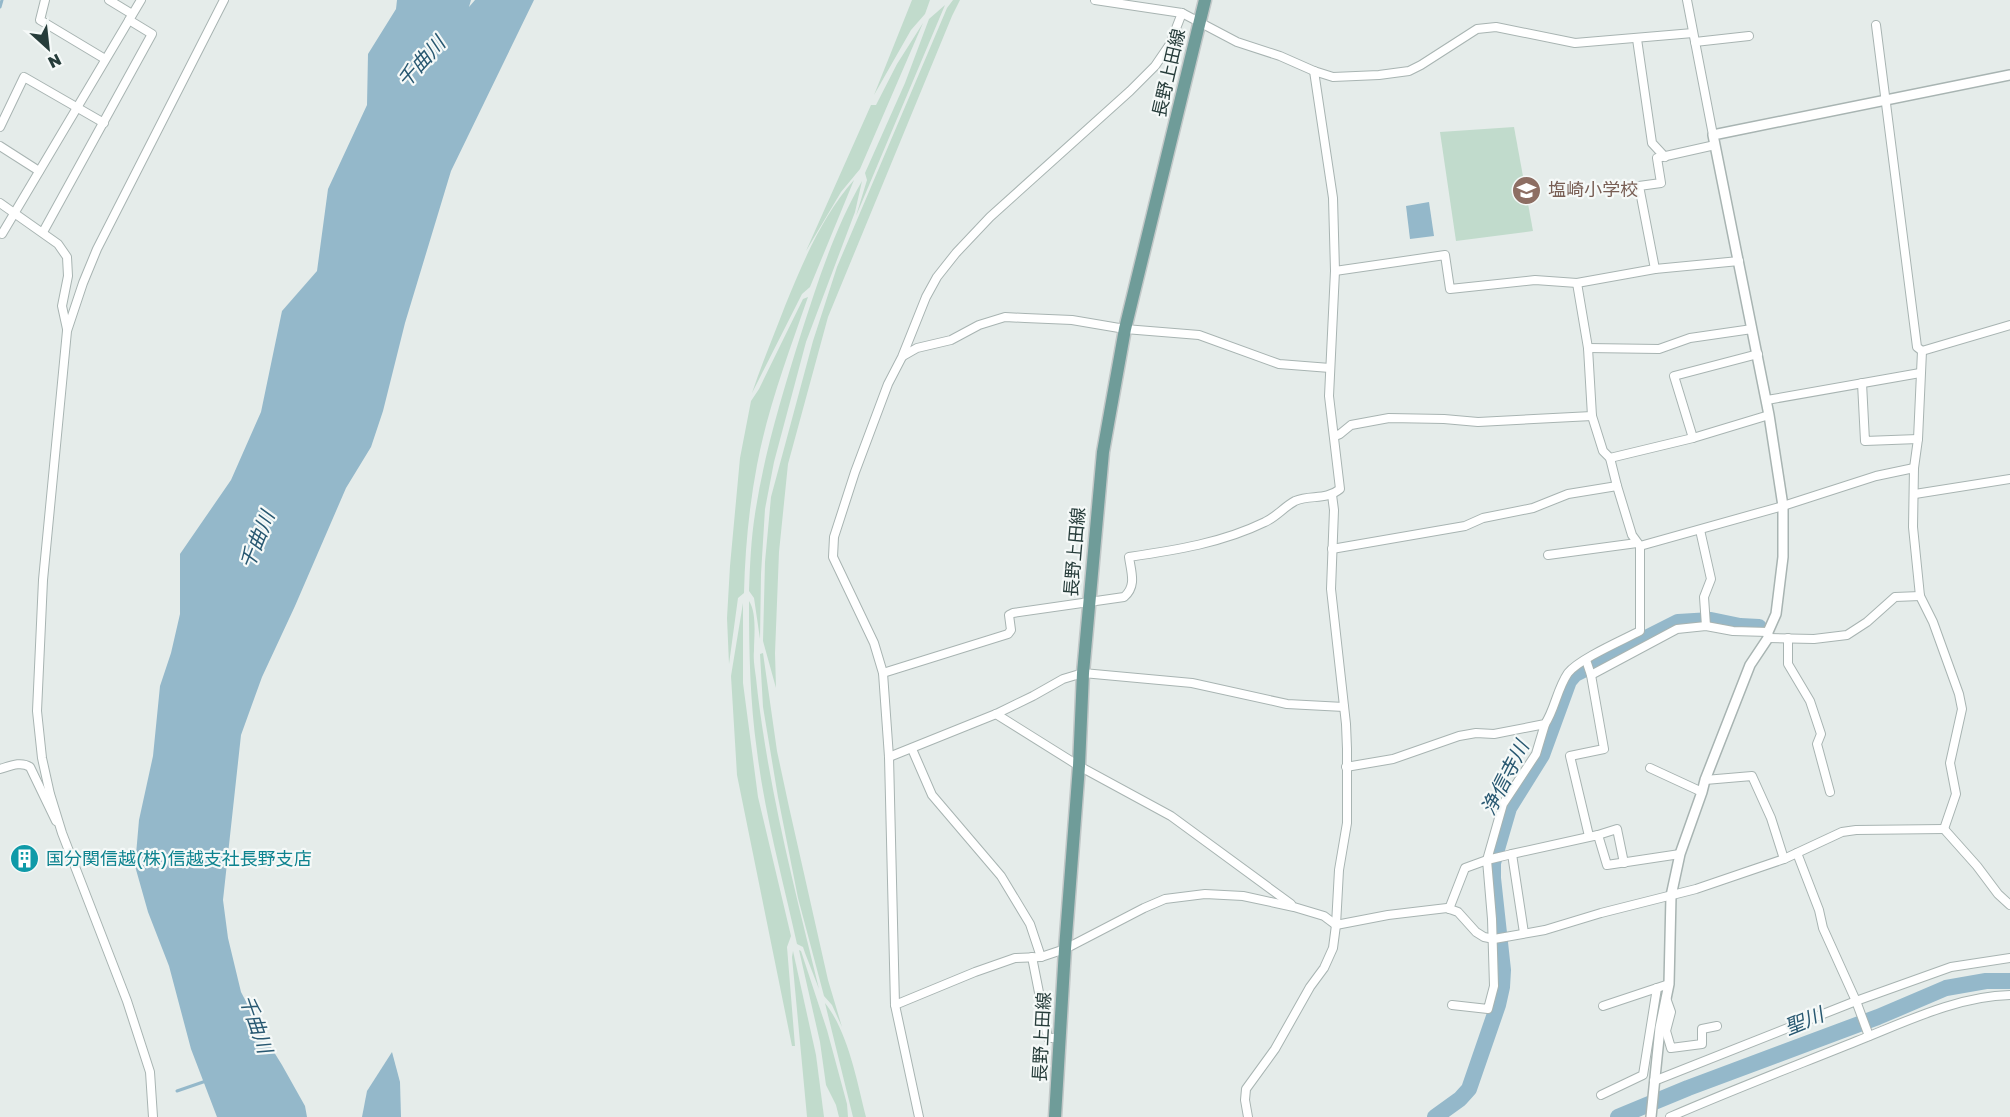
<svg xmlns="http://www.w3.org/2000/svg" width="2010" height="1117" font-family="'Golos Text','Noto Sans JP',sans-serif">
<rect width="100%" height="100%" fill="#e5ecea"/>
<g fill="#c1dbcc">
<polygon points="912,0 930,0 925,14 911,30 874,95"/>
<polygon points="953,0 960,0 952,16 828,317 788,464 779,552 775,653 776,688 763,641 765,562 771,497 813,341 837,267 947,8"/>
<polygon points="945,5 856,216 867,180 865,173 905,83 929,19"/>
<polygon points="923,23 860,169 841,192 806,251 871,105 876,105 897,64"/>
<polygon points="1514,127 1533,231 1456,241 1440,132"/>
<path d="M854,180l-44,107 -8,7 -50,99c10,-30 22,-58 33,-87 18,-44 37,-90 69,-126z"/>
<path d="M862,181l-7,31 -49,130 -32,120 -9,47 -4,65 -1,65 -6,-41 -5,-7c1,-26 2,-52 6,-77 9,-60 27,-119 45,-177 17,-53 34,-107 62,-156z"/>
<path d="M808,297c-19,55 -40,110 -51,168 -8,42 -12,85 -13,128l-6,5 -9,66 -2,-46 3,-52 10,-108 11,-57 8,-12 44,-90z"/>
<path d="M749,601c8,12 5,35 5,50 -1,9 1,18 2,27 11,105 38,208 63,311l-14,-36 -2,-6 -6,-3c-14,-64 -32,-128 -40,-193 -7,-50 -8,-99 -8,-150z"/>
<polygon points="743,603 743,683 758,797 791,936 787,947 795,1046 792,1046 737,775 731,676"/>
<polygon points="763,653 777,751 789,807 828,980 842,1027 832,1005 824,996 798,898 778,797 763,707 760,654"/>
<polygon points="799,950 801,951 827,1030 847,1104 848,1117 839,1117 836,1105 826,1085 820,1042"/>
<polygon points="793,951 816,1055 824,1117 807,1117 792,957"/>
<path d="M825,1003c23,29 32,78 41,114h-13z"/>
</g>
<g fill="#94b8ca">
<polygon points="397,0 471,0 469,7 475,0 534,0 451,171 405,323 383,411 371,447 346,488 295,606 262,677 241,735 223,900 228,938 241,992 264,1036 282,1065 305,1106 307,1117 217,1117 191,1049 169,966 148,912 135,866 139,820 153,756 160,686 171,653 180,614 180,554 231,480 261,412 282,311 317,271 328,189 367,105 368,54 396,9"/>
<polygon points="1429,202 1434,236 1410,239 1406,206"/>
<polygon points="392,1052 400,1082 401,1117 362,1117 367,1091"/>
</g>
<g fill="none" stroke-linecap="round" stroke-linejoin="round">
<g stroke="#94b8ca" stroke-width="3">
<polyline points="0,7 2,0"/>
<polyline points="177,1091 206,1081"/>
</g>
<g stroke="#94b8ca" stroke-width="16">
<polyline points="1435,1117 1460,1099 1469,1089 1498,1005 1502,987 1503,970 1493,878 1493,863 1509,808 1542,755 1569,681 1575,674 1678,622 1711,620 1740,626 1759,627"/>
<polyline points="1618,1117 1688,1088 1878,1017 1946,988 1986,981 2010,981"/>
</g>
<defs>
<g id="minor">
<polyline points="45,0 40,20 105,59"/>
<polyline points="109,0 132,14"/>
<polyline points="1095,0 1182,13 1237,42 1280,56 1314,71 1333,77 1379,75 1409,71 1421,65 1477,29 1496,27 1575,43 1693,33"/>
<polyline points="1687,0 1713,135"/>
<polyline points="1876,25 1917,347 1922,351 1918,439 1914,468 1913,527 1920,596 1933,622 1959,694 1962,709 1950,763 1956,794 1944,829"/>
<polyline points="1637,39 1652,143 1665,157"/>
<polyline points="1695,42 1749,36"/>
<polyline points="0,127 24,77 104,123"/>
<polyline points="0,146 39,171"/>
<polyline points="0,203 58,244 67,257 68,276 62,306 67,329"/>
<polyline points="43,232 152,34 129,20"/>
<polyline points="2,234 141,0"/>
<polyline points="1655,269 1639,186 1661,183 1657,158 1715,145"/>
<polyline points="1335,271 1445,255 1450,289 1535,280 1577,283 1655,269 1739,261"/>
<polyline points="1588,348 1659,349 1690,338 1752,329"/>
<polyline points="1922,351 2010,325"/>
<polyline points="903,356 917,348 951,340 979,325 1005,317 1025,318 1072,320 1125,329 1199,335 1279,364 1330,368"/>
<polyline points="1862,383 1865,441 1918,439"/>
<polyline points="1767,400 1920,373"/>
<polyline points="1335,436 1340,434 1351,425 1389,418 1444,419 1478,422 1592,416"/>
<polyline points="1693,438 1674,376 1758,354"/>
<polyline points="1610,458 1693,438 1769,415"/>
<polyline points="1915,494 2010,479"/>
<polyline points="1700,530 1711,579 1704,597 1706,626"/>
<polyline points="1640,546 1783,506 1876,476 1914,468"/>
<polyline points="1332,549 1465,526 1483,518 1533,508 1568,494 1617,486"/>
<polyline points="1548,555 1637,543"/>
<polyline points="1768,638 1814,639 1847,635 1867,622 1895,597 1920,596"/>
<polyline points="1788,638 1788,664 1810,701 1821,734 1817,744 1830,792"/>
<polyline points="1586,660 1591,675 1604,749 1570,756 1589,836"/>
<path d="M883,673l125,-39 3,-4 -2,-15 4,-2 111,-16c13,-11 7,-25 5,-40 47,-7 93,-14 136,-35 11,-5 19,-15 30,-21 16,-7 30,0 45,-12l-11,-93 6,-125 -2,-73 -19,-127"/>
<polyline points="1591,675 1677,629 1706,626 1733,631 1768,632"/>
<polyline points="996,714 1079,766 1171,816 1291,904"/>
<polyline points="912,749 932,795 1001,876 1030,924 1041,957"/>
<polyline points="889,757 996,714 1033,696 1063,679 1083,673 1192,683 1287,704 1344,707"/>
<path d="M1346,767l47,-8 66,-23 17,-3 18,1 51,-10c10,-15 12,-35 23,-51 11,-14 55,-33 72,-42v-85l-8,-11 -15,-49 -7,-28 -7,-7 -11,-35 -4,-68 -11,-65"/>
<polyline points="1650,768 1702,792"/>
<path d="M0,769c10,-3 21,-8 30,-2l26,54"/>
<polyline points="1705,780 1752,776 1771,818 1784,859"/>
<polyline points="1944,829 1977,866 1998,894 2010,905"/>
<polyline points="1598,835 1617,829 1624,863"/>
<polyline points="1797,853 1819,910 1823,928 1856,1001 1869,1036"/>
<polyline points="1512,854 1487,860 1503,804 1536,754 1545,724"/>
<polyline points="1449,909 1465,868 1487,860 1492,919 1494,986 1488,1009 1452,1005"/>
<polyline points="1524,933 1512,854 1598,835 1607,865 1680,854"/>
<polyline points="1032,957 1048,1038 1061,1038"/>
<polyline points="1666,998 1671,1012 1666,1031 1671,1048 1702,1044 1702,1029 1717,1026"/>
<polyline points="895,1005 975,972 1015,958 1041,957 1065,949 1144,908 1165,899 1205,894 1243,896 1294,907 1324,916 1336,925 1388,915 1447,908 1458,912 1476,932 1484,937 1494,939 1545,930 1601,913 1696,889 1784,859 1842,832 1856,830 1944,829"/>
<polyline points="1603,1006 1669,984"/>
<polyline points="1654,1081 1856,1001 1951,967 2010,958"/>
<polyline points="1601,1095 1643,1075 1657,988"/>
<polyline points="153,1117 150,1072 127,1001 62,833 50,794 42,758 37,711 43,580 67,331 83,283 97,249 224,0"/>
<polyline points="919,1117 895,1005 889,757 883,673 874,643 833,557 834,537 855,472 888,384 902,357 926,297 937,277 956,253 990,217 1130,91 1155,66 1170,44 1182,13"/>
<polyline points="1248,1117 1245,1100 1246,1089 1275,1049 1310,987 1324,968 1333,948 1336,925 1339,870 1347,823 1347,749 1346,724 1331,589 1334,510 1332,495"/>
<path d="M1670,1117c62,-27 125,-51 187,-76 48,-19 101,-45 153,-46"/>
</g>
<polyline id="tertiary" points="1651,1117 1660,1028 1669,984 1671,896 1680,854 1702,792 1705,780 1750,665 1768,638 1768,632 1776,614 1783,557 1783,506 1769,415 1713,135 2010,75"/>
<polyline id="primary" points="1055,1117 1065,949 1079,766 1083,673 1103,452 1125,329 1205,0"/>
</defs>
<use href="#minor" stroke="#a8b4b2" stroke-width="10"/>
<use href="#tertiary" stroke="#a8b4b2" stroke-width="12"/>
<use href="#primary" stroke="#c2c8c8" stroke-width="15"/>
<use href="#minor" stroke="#fff" stroke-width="8"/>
<use href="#tertiary" stroke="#fff" stroke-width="9"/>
<use href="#primary" stroke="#6f9c99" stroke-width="12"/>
</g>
<defs>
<symbol id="school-disc" viewBox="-11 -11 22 22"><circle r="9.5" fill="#8d6e63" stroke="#f5f9f8"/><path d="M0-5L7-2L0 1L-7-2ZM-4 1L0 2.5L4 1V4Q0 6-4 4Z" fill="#fff"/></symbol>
<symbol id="building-disc" viewBox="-11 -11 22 22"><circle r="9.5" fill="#0f9aa8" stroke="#f5f9f8"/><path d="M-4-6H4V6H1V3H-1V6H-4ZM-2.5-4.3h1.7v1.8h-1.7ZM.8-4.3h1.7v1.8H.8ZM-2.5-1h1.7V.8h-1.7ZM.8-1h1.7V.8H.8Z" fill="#fff"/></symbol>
</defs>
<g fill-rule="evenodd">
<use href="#school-disc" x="1510" y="174" width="33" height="33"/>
<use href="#building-disc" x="8" y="842" width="33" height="33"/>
</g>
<g text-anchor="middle" stroke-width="4.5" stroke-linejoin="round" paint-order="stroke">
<g font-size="18" fill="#263c3a" stroke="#f5f9f8">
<text transform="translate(1169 73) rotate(-77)" y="6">長野上田線</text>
<text transform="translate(1075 552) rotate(-85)" y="6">長野上田線</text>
<text transform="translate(1042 1037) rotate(-87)" y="6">長野上田線</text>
</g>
<g font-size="18" fill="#785e54" stroke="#f5f9f8" text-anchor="start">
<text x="1548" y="196">塩崎小学校</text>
</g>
<g font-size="18" fill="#0d838f" stroke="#f5f9f8" text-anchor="start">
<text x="46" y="865">国分関信越(株)信越支社長野支店</text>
</g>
<g font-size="20" font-style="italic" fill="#285871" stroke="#f5f9f8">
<text transform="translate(421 62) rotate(-48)" y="7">千曲川</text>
<text transform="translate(257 540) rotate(-68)" y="7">千曲川</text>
<text transform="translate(1505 778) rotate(-63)" y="7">浄信寺川</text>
<text transform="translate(1804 1021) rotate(-22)" y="7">聖川</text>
<text transform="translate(256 1024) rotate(71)" y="7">千曲川</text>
</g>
</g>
<g transform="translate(48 48) rotate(153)" stroke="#f5f9f8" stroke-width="4.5" paint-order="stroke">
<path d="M0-4.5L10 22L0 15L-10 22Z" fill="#263c3a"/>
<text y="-9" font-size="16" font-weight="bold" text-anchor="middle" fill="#263c3a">N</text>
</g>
</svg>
